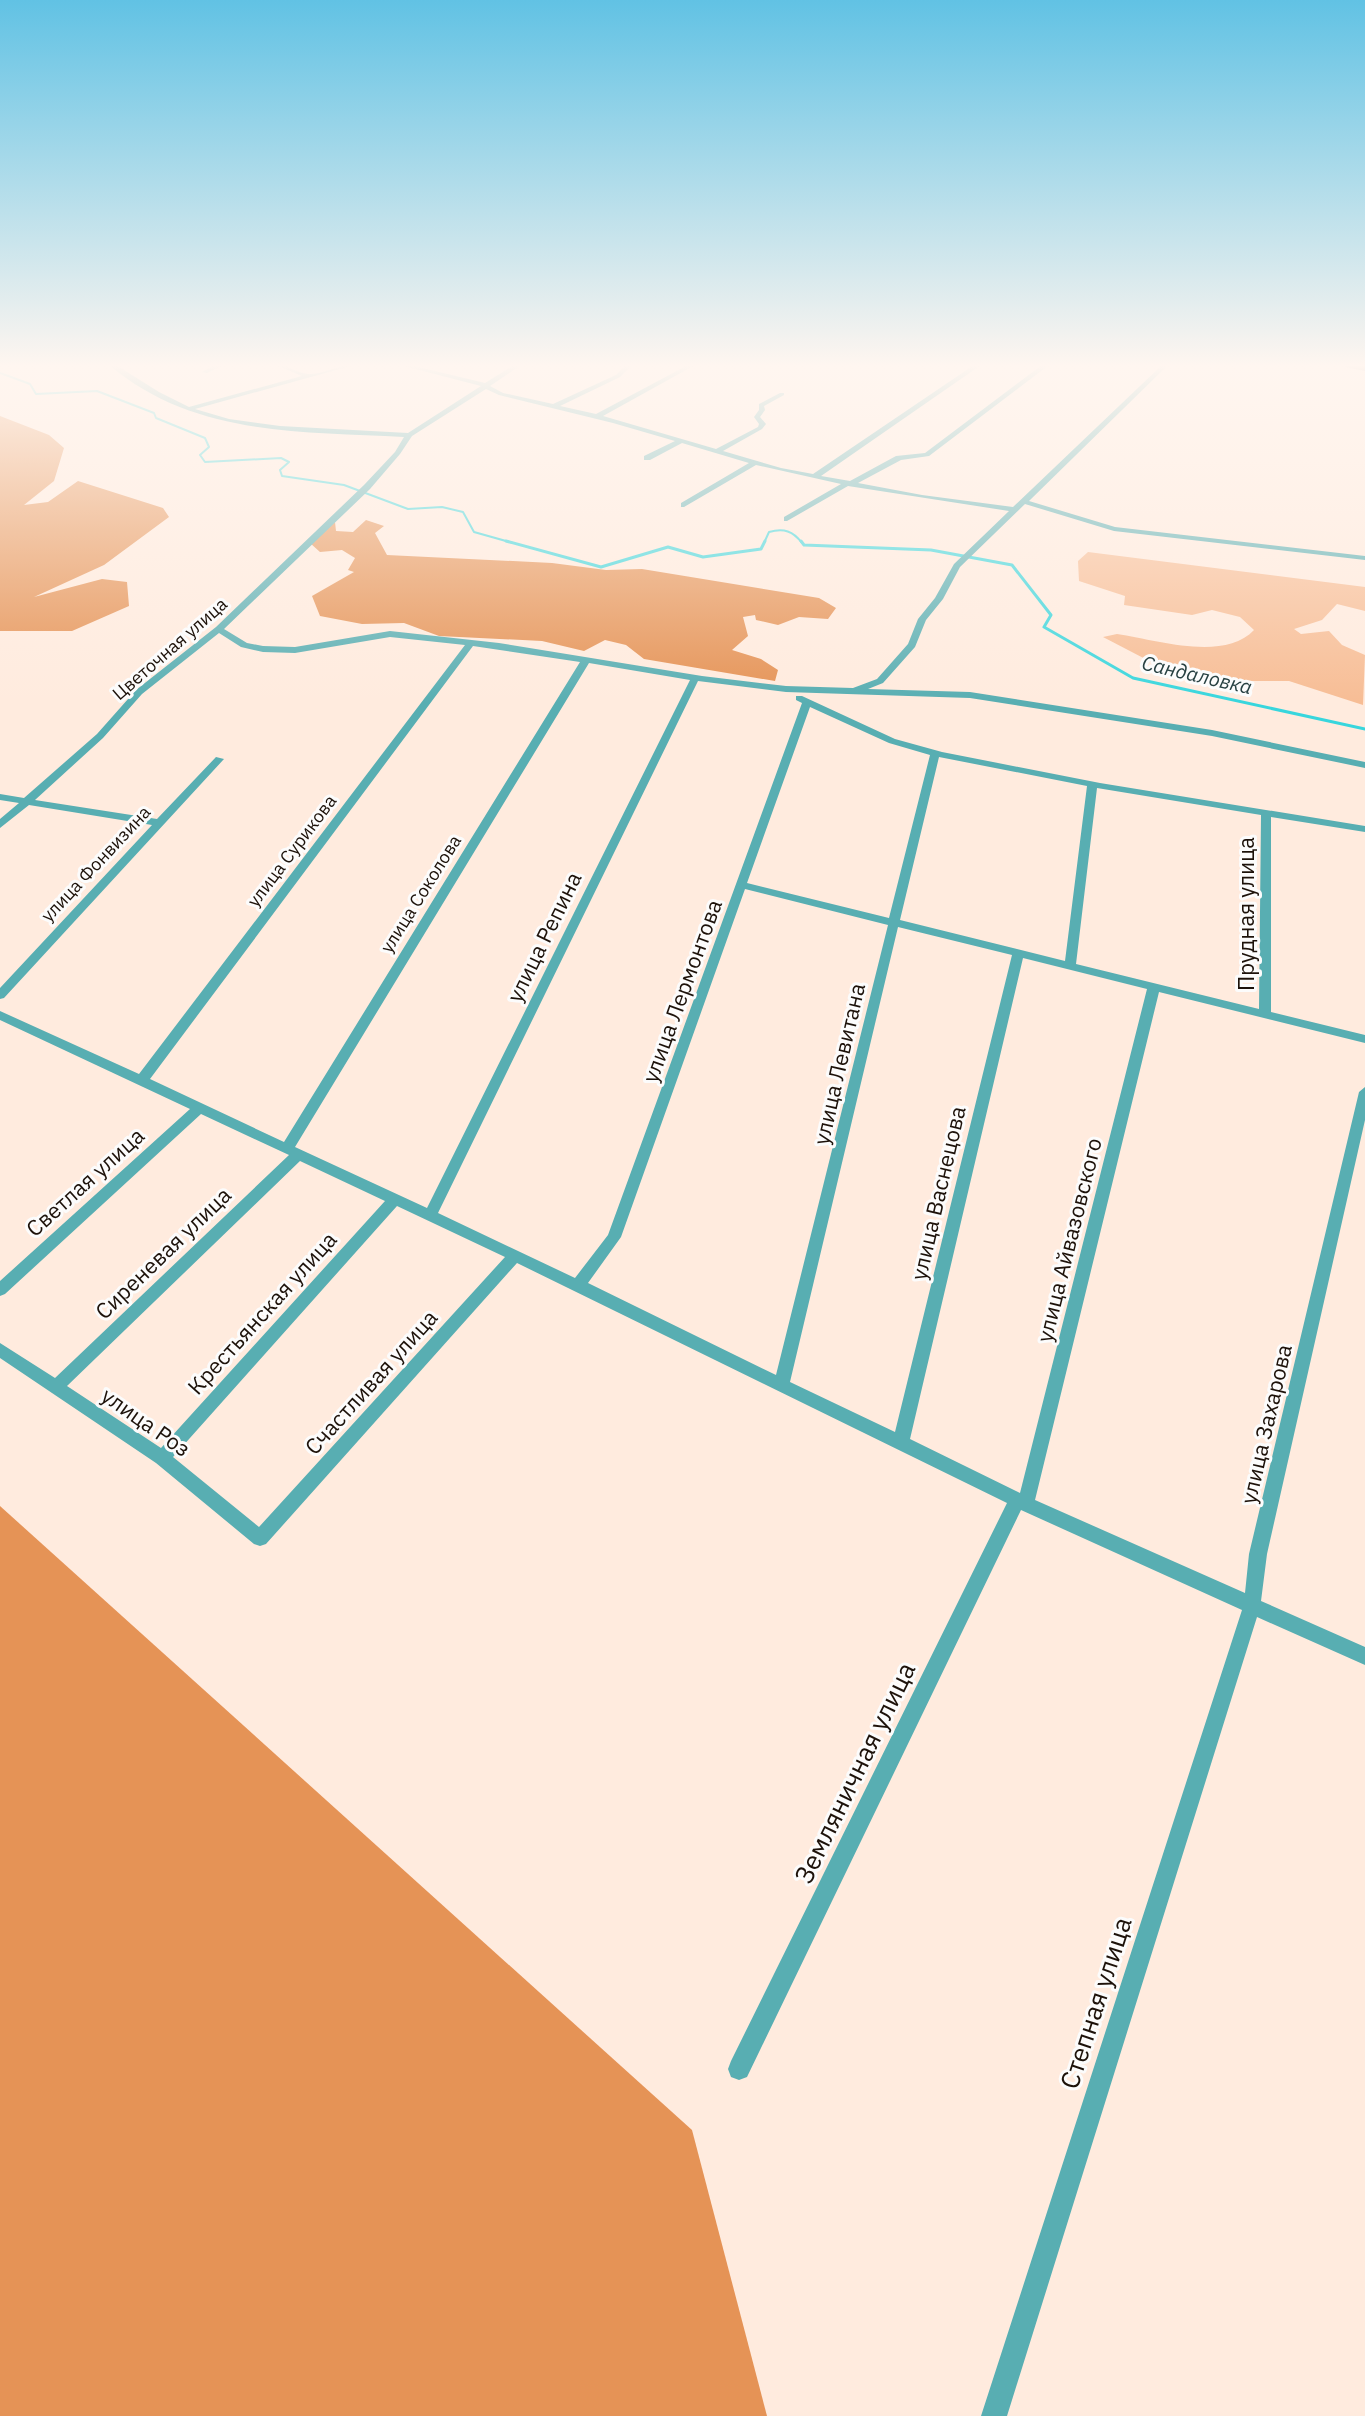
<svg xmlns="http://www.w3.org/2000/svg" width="1365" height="2416" font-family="'IBM Plex Sans',sans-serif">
<rect width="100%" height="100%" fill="#ffebde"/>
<path fill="#f7bd95" d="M1088,552l277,35v24l-28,-7 -15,16 -28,9 7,5 28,-3 13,14 23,10 -2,50 -74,-24h-54l-82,-18 -50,-26 14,-3c40,6 107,28 137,-4l-14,-13 -28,-7 -20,5 -68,-10 1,-9 -46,-15 -1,-20z"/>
<g fill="#e59356">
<polygon points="0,416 49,435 64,448 54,481 24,505 48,502 78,481 163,508 169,517 104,565 34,597 102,579 127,582 129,606 72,631 0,631"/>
<polygon points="366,520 384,526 375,533 387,555 552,563 606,570 642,569 819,598 836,608 828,619 799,617 778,625 756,620 755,615 743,617 748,636 732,650 761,659 778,670 775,681 644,659 626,645 605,640 584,651 542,641 439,636 404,623 362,624 320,616 312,596 354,572 348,570 355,558 342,550 320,552 310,543 335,522 336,531 353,532"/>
<polygon points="0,1506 692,2130 767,2416 0,2416"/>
</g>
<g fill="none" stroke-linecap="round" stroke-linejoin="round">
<g stroke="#38d6dd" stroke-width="2">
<polyline points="0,373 30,384 36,394 97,391 154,413 156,418 205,438 209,447 200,455 205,462 281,458 289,462 280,470 282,476 344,485 408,509 442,507 463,512 474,532 513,543"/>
<path d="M764,543l5,-11c15,-4 24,-1 33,11"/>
</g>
<g stroke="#38d6dd" stroke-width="3">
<polyline points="506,541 601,567 668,547 703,557 761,549 765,541"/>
<polyline points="801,541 804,545 931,550 1012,565 1051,615 1044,627 1133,678 1365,729"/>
</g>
<g fill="#58aeb2" fill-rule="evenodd">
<path d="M109,365h7l43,27 30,15 113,-31 -26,-11c12,0 21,8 32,9 13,1 31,-9 46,-9l-159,44 34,10 51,7 128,7 73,-47 -81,-21h10l75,18 29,-18h7l-31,21 13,7 50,11 63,-29 10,-10h6l-12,12 -60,29 36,8 92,-49h7l-92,51 113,33 42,-22 1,-3 -5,-7 5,-7v-6l21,-11h4v2l-20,11 1,4 -5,7 6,7 -4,5 -39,22 58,17 32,6 161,-109h7l-160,111 29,5 46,-25 29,-3 117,-88h7l-120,91 -28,4 -43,23 64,12 91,12 149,-142h6l-139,136 86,26 250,29v4l-251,-29 -89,-27 -65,63 -17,32 -17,21 -11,27 -32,36 -15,6 102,3 242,38 153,32v6l-153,-32 -242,-38 -184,-6 -88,-11 -260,532 137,65 33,-43 194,-532 -6,-3v-4h6l93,43 47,13 158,31 265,43v6l-94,-15v195l94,23v8l-206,-51 -124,508 210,93 4,-39 110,-462 6,-5v33l-98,434 -6,47 104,46v18l-108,-48 -250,799h-26l261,-806 -221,-100 -274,567 -8,3 -8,-3 -3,-8 3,-8 276,-558 -490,-240 -251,281 -6,2 -6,-2 -98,-81 -156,-105v-15l55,35 234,-223 -88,-41 -196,180 -5,2v-15l190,-172 -190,-89v-9l139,63 326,-429 -75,-8 -95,16 -32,-1 -22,-5 -22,-14 -77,61 -39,44 -68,62 122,19 59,-62 8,2 -220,239 -4,1v-11l152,-163 -123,-20 -29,23v-9l19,-16 -19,-3v-6l24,4 73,-64 39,-44 80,-63 148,-142 31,-33 9,-15c-104,-6 -209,0 -295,-72zM486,389l13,6 114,28 62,18 -31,15v4h6l32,-17 67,20 -68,40v4h3l72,-42 85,19 -57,33v4h3l61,-35 161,25 -55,53 -19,34 -17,21 -10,25 -31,35 -24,9 -67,-2 -84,-10 -203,-33 -109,-12 -95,16 -32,-1 -16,-3 -23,-14 146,-140 30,-35 12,-18zM473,646l107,16 -296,480 -134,-63zM589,663l101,17 -263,528 -132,-61zM810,707l79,36 41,12 -41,163 -142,-35zM939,757l148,29 -22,175 -165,-41zM1097,788l164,27 -2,194 -183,-45zM745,889l143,36 -112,450 -188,-92 33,-46zM898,927l114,28 -117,477 -105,-50zM1023,958l124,31 -127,504 -110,-54zM300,1161l85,40 -224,247 -94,-62zM397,1206l108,51 -246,270 -86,-70z"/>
<polygon points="215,365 223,365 207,373 202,372"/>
</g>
<polygon fill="#2c4b4c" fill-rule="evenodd" points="1344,365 1365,365 1365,371 1345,367"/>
</g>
<linearGradient id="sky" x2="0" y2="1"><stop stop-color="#61c2e4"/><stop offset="0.52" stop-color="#fff6f0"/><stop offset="1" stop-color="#fff6f0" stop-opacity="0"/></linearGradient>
<rect width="1365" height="703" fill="url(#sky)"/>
<g text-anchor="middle" stroke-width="6" stroke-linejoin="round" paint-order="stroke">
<g font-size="18" fill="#1d120a" stroke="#fcfcfc">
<text transform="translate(170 649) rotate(-41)" y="6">Цветочная улица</text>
<text transform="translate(292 851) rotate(-53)" y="6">улица Сурикова</text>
<text transform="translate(96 864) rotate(-47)" y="6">улица Фонвизина</text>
<text transform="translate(421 894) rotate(-58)" y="6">улица Соколова</text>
</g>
<g font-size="20" font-style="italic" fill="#284142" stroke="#fcfcfc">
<text transform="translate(1197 675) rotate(13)" y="7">Сандаловка</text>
</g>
<g font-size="22" fill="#1d120a" stroke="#fcfcfc">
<text transform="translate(1246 914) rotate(-90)" y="8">Прудная улица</text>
<text transform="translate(544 937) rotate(-64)" y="8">улица Репина</text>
<text transform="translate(682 991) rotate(-70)" y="8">улица Лермонтова</text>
<text transform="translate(839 1064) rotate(-77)" y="8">улица Левитана</text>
<text transform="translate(85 1182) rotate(-42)" y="8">Светлая улица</text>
<text transform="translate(938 1193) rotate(-77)" y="8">улица Васнецова</text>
<text transform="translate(1069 1240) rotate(-76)" y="8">улица Айвазовского</text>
<text transform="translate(163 1253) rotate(-44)" y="8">Сиреневая улица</text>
<text transform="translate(262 1313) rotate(-48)" y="8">Крестьянская улица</text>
<text transform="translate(371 1382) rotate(-48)" y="8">Счастливая улица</text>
<text transform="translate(146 1422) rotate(35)" y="8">улица Роз</text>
<text transform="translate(1266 1424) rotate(-77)" y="8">улица Захарова</text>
</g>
<g font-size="26" fill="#1d120a" stroke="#fcfcfc">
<text transform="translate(855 1773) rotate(-64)" y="9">Земляничная улица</text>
<text transform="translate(1096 2003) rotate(-72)" y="9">Степная улица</text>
</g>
</g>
</svg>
